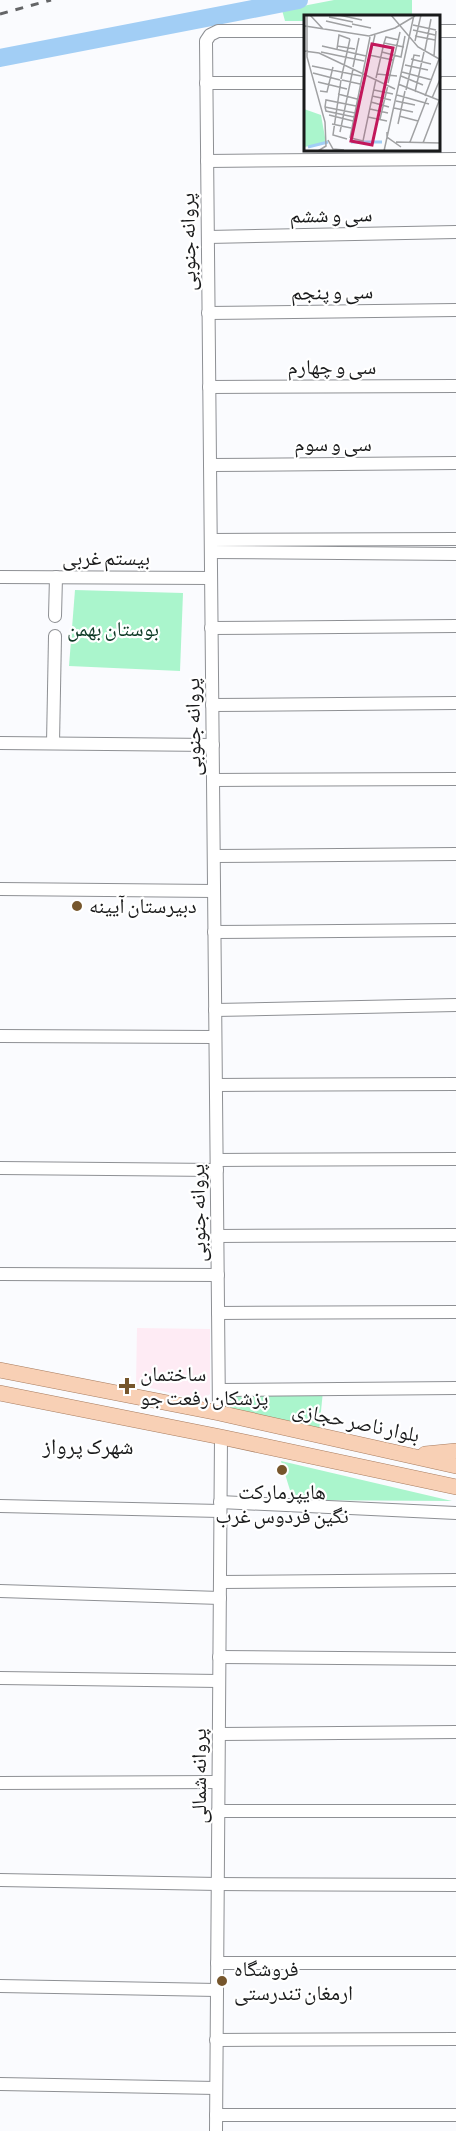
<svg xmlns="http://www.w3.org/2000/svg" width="456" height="2131" font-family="'Asap Condensed','Noto Naskh Arabic',sans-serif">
<rect width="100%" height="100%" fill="#fafbfe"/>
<polygon fill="#feebf4" points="137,1328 210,1329 210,1394 200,1401 136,1384"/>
<g fill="#aaf5cc">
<polygon points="334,0 412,0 412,16 306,16 306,21 285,21 282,10"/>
<polygon points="75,590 183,593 180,671 69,666"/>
<polygon points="226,1391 323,1391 319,1431 225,1414"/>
<polygon points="281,1461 452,1501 293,1500"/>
</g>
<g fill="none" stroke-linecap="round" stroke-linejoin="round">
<polyline stroke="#a2cef5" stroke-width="18" points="0,58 299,0"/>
<defs>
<g id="minor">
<polyline points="440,31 456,31"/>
<polyline points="206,83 306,83"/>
<polyline points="440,83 456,83"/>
<polyline points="207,161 456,159"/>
<polyline points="208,237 456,232"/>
<polyline points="208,313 456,310"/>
<polyline points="209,387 456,386"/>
<polyline points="210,465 456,463"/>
<polyline points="211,540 456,539"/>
<polyline points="211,552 456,554"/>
<polyline points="0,577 211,578"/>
<polyline points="55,616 56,577"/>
<polyline points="211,628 456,626"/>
<polyline points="212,705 456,703"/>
<polyline points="0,743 213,745"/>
<polyline points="53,743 55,636"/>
<polyline points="213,780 456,779"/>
<polyline points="214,856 456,854"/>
<polyline points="0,889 214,891"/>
<polyline points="214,932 456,930"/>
<polyline points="215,1010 456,1005"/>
<polyline points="0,1036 215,1037"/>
<polyline points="216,1085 456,1084"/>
<polyline points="217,1160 456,1159"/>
<polyline points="0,1168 217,1170"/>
<polyline points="217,1236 456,1235"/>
<polyline points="0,1274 218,1275"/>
<polyline points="218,1313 456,1312"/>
<polyline points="219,1390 456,1388"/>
<polyline points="219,1413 206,41 210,35 218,31 306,31"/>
<polyline points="220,1502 456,1513"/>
<polyline points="0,1506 220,1511"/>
<polyline points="220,1582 456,1580"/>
<polyline points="0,1591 220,1598"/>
<polyline points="219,1657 456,1659"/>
<polyline points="0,1678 219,1681"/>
<polyline points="219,1734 456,1732"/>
<polyline points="0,1783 218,1782"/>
<polyline points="218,1811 456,1811"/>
<polyline points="0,1880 218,1884 456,1885"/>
<polyline points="217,1963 456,1963"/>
<polyline points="0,1986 217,1990"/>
<polyline points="216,2040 456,2039"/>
<polyline points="0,2084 216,2088"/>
<polyline points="216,2115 456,2115"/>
<polyline points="216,2131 221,1437"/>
</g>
<g id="major">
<polyline points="0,1370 219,1413 456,1466"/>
<polyline points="0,1393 221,1437 456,1487"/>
<polyline points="425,1454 456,1451"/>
</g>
</defs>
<use href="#minor" stroke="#8e9094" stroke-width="14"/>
<use href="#major" stroke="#a77c5f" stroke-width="16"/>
<use href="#minor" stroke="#fff" stroke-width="12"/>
<use href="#major" stroke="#f8d0b5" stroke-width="15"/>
<polyline stroke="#646567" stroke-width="3" stroke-dasharray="8 8" stroke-linecap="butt" points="0,14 51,0"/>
</g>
<g fill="#76562c" stroke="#fff" stroke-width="2">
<circle cx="77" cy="906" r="6"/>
<path d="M124 1377h6v6h6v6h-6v6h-6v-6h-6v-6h6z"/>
<circle cx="282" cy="1470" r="6"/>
<circle cx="222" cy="1981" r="6"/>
</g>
<g text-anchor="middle" stroke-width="4.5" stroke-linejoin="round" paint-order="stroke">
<g font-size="21" fill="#191a1b" stroke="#fff">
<text transform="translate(331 215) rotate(-1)" y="7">سی و ششم</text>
<text transform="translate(188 242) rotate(-91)" y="7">پروانه جنوبی</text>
<text transform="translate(332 292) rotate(-1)" y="7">سی و پنجم</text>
<text x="332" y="374">سی و چهارم</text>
<text x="333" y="451">سی و سوم</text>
<text x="106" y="565">بیستم غربی</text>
<text transform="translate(193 727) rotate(-91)" y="7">پروانه جنوبی</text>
<text transform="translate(198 1213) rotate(-91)" y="7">پروانه جنوبی</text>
<text transform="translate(356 1422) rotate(12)" y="7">بلوار ناصر حجازی</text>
<text transform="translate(199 1776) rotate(-90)" y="7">پروانه شمالی</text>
</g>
<g font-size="21" fill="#0d3925" stroke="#fff">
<text x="113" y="636">بوستان بهمن</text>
</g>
<g font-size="21" fill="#191a1b" stroke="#fff" text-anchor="start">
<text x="89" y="913">دبیرستان آیینه</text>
<text x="140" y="1381">ساختمان<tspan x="140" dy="24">پزشكان رفعت جو</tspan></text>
<text x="282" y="1499" text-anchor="middle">هایپرمارکت<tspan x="282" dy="24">نگین فردوس غرب</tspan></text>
<text x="234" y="1976">فروشگاه<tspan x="234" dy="24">ارمغان تندرستی</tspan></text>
</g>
<g font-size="22" fill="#191a1b" stroke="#fff">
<text x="88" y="1454">شهرک پرواز</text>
</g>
</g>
<g transform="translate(304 15)">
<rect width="136" height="136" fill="#fafbfe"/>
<path d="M0,94l17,6 5,28 -22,4z" fill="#aaf5cc"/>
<path fill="none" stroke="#a2cef5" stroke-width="3" d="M47,127h31M4,132l20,-5"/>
<path fill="none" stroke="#a0a1a3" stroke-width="1.5" d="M3,0v42l18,65 1,24 -8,5M6,0l13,14M35,0l23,5M87,0l27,32 23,13M25,2l24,5M22,6l26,6M48,9l19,4M109,10l23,5M1,11l64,10 26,-8 20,-12M109,15l22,5M111,21l20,4M66,22l-20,101 25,-103M111,26l6,-26M80,28l2,-6 13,3M80,28l20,4M18,31l44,10M33,31l18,3M33,34l2,-14 11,4M121,35l6,-31M0,36l15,2 76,36M17,37l43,9M78,37l19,5 4,-21M65,40l24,5M130,41l2,-25M107,44l20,5M101,50l23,5M8,51l49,10M49,52l6,-29M98,57l30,8M9,58l27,7M73,59l20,2M97,61l22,9M72,63l8,-35M37,64l9,-40M37,65l-8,55 14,4M38,65l18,4M14,67l29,7M84,68l12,-51M94,69l43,17M70,75l19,4M102,75l8,-35 6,1M16,76l7,1 6,-25M111,77l9,-40M34,79l19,5M93,80l32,9M68,81l19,4M121,81l14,-37M128,83l9,-21M92,86l19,4M67,87l18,5M21,92l1,-7 30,6M21,92l1,4 28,6M21,92l30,6M90,93l19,4M66,94l18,4M25,100l24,6M95,101l19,5M64,102l19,4M76,104l8,-34M28,109l19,4M94,109l7,-33M36,117l13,-63M83,117v5l14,10M47,123l12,3 13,-62M24,125l5,9 11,1M92,127l45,1M106,127l17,-44M119,128l16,-42M37,136h83M80,136l30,-136"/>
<path fill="#c2185b" fill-opacity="0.15" stroke="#c2185b" stroke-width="3" d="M68,29l21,4 -21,97 -21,-4z"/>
<rect width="136" height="136" fill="none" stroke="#191a1b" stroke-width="3"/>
</g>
</svg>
